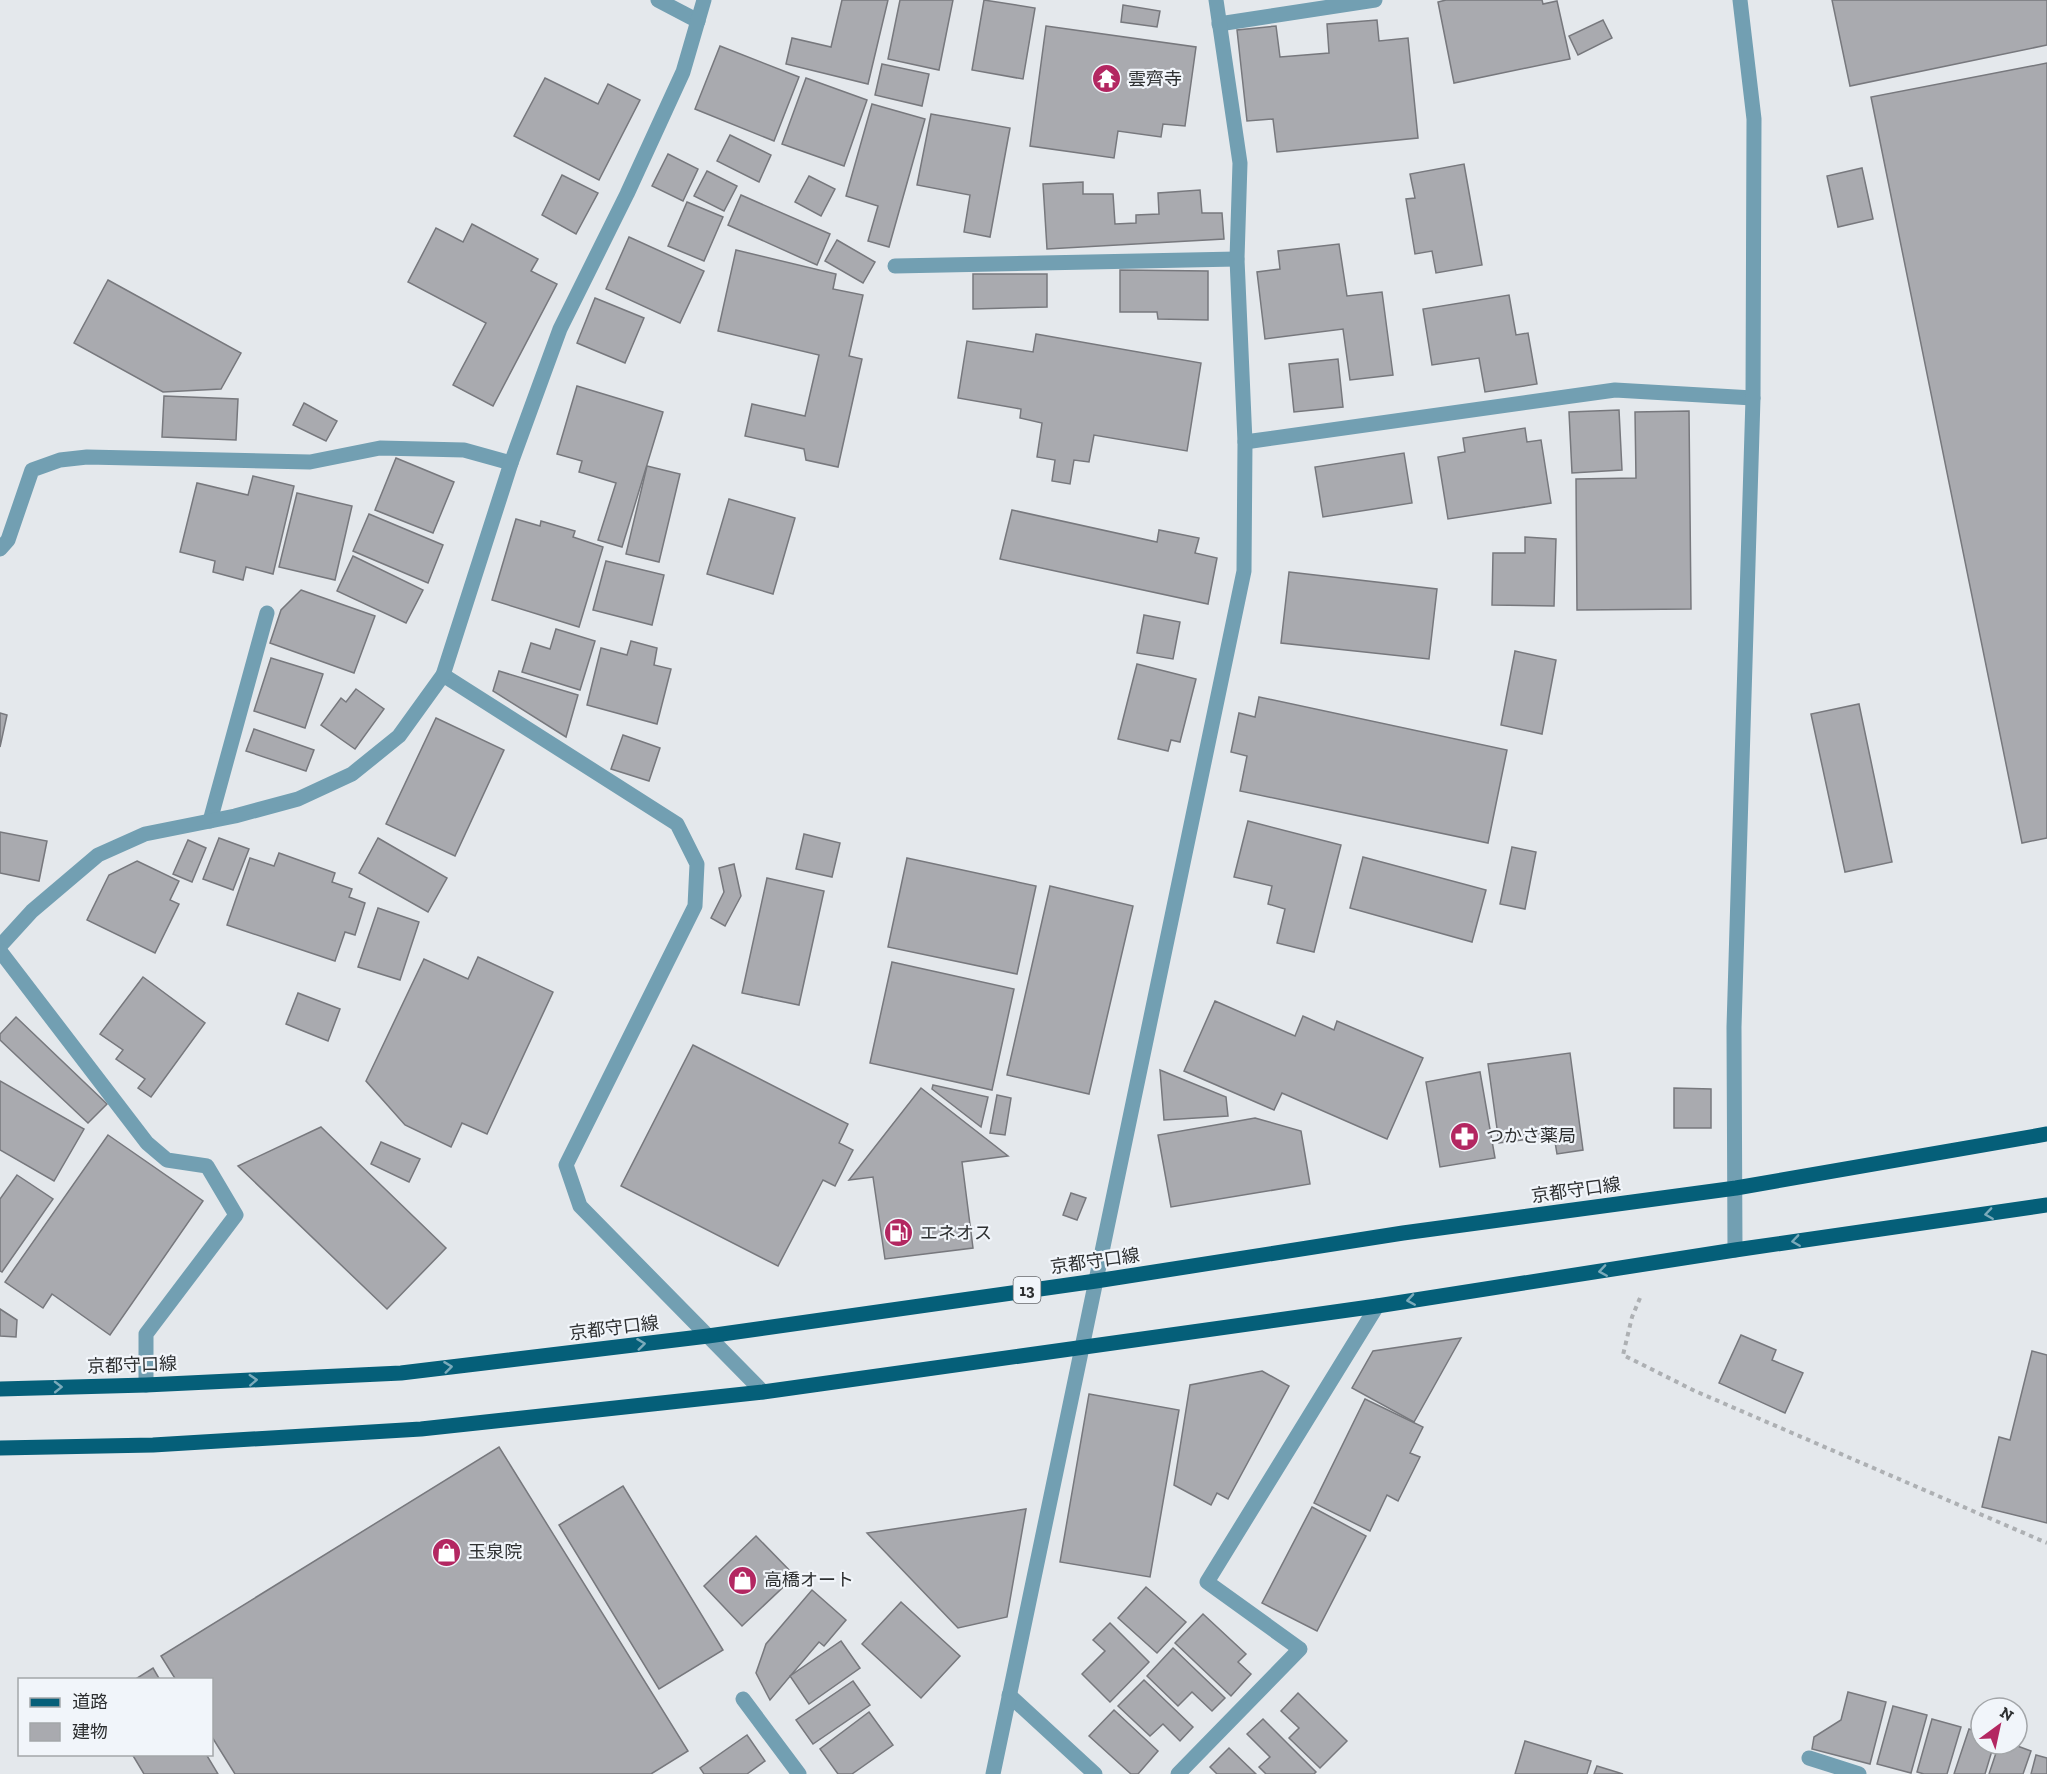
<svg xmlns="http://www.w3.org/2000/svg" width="2047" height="1774" font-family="'Zilla Slab','Noto Sans JP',serif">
<rect width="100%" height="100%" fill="#e4e8ec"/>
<g fill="#a9aaaf" stroke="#77787d" stroke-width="1.5">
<polygon points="842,0 888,0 868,84 786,64 792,38 831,47"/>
<polygon points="900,0 953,0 939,70 888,59"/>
<polygon points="984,0 1035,8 1023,79 972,70"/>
<polygon points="1446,0 1542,0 1543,4 1557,1 1570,59 1454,83 1438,2"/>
<polygon points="1832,0 2047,0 2047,45 1850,86"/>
<polygon points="1123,5 1160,11 1157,27 1121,22"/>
<polygon points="1377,20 1379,41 1408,38 1418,138 1277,152 1273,119 1247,121 1237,30 1276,26 1280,57 1329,53 1327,24"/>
<polygon points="1603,20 1612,38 1578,55 1569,36"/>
<polygon points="1046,26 1196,47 1185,126 1163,124 1161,137 1118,131 1114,158 1030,146"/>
<polygon points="720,46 799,77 774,141 695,109"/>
<polygon points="2047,63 2047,838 2022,843 1871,97"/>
<polygon points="882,64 929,74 922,106 875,95"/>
<polygon points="545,78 598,104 608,84 640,100 599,180 514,136"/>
<polygon points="806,78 867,100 844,166 782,144"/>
<polygon points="872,104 925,119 889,247 868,241 878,206 846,196"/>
<polygon points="931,114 1010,128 990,237 964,232 970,195 917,185"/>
<polygon points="730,135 771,155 759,182 717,161"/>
<polygon points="668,154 698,169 683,201 652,186"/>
<polygon points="1464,164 1482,265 1436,273 1432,251 1415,254 1406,199 1415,198 1410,174"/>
<polygon points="1862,168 1873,219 1838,227 1827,176"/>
<polygon points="707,171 737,186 724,211 694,196"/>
<polygon points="562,175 598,193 576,234 542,215"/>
<polygon points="809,176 835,189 821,216 795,202"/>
<polygon points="1083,182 1083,194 1113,194 1115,224 1136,223 1136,215 1159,214 1158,193 1200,190 1202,213 1222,213 1224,239 1047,249 1043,184"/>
<polygon points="741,195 830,234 817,265 728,225"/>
<polygon points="687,202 723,217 704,261 668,246"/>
<polygon points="472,224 538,259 531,271 557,284 493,406 453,385 486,323 408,282 436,228 463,242"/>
<polygon points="629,237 704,271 680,323 606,289"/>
<polygon points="837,240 875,262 863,283 825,261"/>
<polygon points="1339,244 1347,296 1382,292 1393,375 1350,380 1343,329 1265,339 1257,272 1280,269 1278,251"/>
<polygon points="736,250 836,274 833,289 863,295 849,356 862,359 838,467 806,460 804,449 745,436 752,404 805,416 819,355 718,331"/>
<polygon points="1120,270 1208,271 1208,320 1158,319 1157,312 1120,312"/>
<polygon points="973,274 1047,274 1047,307 973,309"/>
<polygon points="108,280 241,353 221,389 163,392 74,343"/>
<polygon points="1509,295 1516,335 1528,333 1537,384 1485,392 1479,358 1432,365 1423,309"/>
<polygon points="595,298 644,318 625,363 577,343"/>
<polygon points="1036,334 1201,363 1187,451 1094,435 1089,462 1074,460 1070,484 1052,481 1055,460 1037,457 1042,423 1020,418 1021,409 958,398 967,341 1033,352"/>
<polygon points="1338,359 1343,407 1294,412 1289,364"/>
<polygon points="577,386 663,412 622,547 598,540 616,483 579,472 582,461 557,454"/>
<polygon points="164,396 238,399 236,440 162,437"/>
<polygon points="304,403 337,421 326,441 293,425"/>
<polygon points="1619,410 1622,470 1572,473 1569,412"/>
<polygon points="1689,411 1691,609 1577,610 1576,479 1636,478 1635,412"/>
<polygon points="1525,428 1527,442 1541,440 1551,503 1448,519 1438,457 1465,452 1463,438"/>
<polygon points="1404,453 1412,503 1323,517 1315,467"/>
<polygon points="396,458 454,482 433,533 375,510"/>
<polygon points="647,466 680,474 659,562 626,554"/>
<polygon points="253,476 294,486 273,574 246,567 243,580 213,572 215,561 180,552 197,483 248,495"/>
<polygon points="297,493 352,506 335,580 279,567"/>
<polygon points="729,499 795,518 773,594 707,574"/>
<polygon points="1012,510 1157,542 1159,530 1199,538 1195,553 1217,558 1208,604 1000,559"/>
<polygon points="369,514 443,545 428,583 353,551"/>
<polygon points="516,519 540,526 541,521 575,531 573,537 603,547 579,627 492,600"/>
<polygon points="1525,537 1556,539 1554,606 1492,605 1493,553 1525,553"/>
<polygon points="353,556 423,590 406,623 337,591"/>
<polygon points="606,561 664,575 652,625 593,610"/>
<polygon points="1289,572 1437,589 1429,659 1281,643"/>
<polygon points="301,590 375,616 354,673 270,643 281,610"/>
<polygon points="1144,615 1180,622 1173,659 1137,653"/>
<polygon points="556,629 595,641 580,690 522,672 531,643 550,649"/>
<polygon points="631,641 657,648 654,665 671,669 657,724 587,705 601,648 627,655"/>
<polygon points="1515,651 1556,660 1542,734 1501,725"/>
<polygon points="271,658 323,674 305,728 254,711"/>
<polygon points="1137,664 1196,679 1180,742 1171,740 1168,751 1118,739"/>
<polygon points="499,671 578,695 566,737 493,691"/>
<polygon points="356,689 384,709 355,749 321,725 341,698 346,702"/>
<polygon points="1259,697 1507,750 1488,843 1240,791 1247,756 1231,752 1239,713 1255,717"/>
<polygon points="1859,704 1892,862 1845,872 1811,714"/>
<polygon points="0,713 7,715 0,747"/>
<polygon points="436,718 504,750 455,856 386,824"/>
<polygon points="254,729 314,750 306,771 246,751"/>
<polygon points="623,735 660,748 649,781 611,769"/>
<polygon points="1248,821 1341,845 1314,952 1277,943 1285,909 1268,904 1272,886 1234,877"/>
<polygon points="0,832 47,841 39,881 0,873"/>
<polygon points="804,834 840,843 832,877 796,869"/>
<polygon points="219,838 249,849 233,890 203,879"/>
<polygon points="378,838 447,878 428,912 359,873"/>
<polygon points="188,840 206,848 192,882 173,874"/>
<polygon points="1512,847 1536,852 1525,909 1500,904"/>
<polygon points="279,853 335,873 332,882 352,889 349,897 365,903 355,935 345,932 335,961 227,925 250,858 274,866"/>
<polygon points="1363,857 1486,890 1472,942 1350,908"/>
<polygon points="907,858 1036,886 1017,974 888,947"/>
<polygon points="137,861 179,881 170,900 179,904 155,953 87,920 109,875"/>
<polygon points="734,864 741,896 725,926 711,918 724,892 719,868"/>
<polygon points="767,878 824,891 799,1005 742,993"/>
<polygon points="1050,886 1133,906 1089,1094 1007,1075"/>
<polygon points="378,908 419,922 400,980 358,967"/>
<polygon points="478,957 553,992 487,1134 462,1123 451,1147 405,1125 366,1081 424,959 468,979"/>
<polygon points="892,962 1014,989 992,1090 870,1063"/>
<polygon points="143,977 205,1023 151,1097 138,1088 145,1079 116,1059 123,1050 100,1034"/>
<polygon points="298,993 340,1009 328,1041 286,1024"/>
<polygon points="1215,1001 1295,1036 1303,1016 1334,1030 1337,1021 1423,1058 1387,1139 1282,1093 1274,1110 1184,1071"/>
<polygon points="16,1017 107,1104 88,1123 0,1040 0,1034"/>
<polygon points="693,1045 848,1124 839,1143 853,1150 835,1186 823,1180 778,1266 621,1186"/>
<polygon points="1570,1053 1583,1150 1557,1154 1554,1136 1499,1143 1488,1064"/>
<polygon points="1160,1070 1226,1097 1228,1116 1164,1120"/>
<polygon points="1480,1072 1495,1158 1440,1167 1426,1082"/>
<polygon points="0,1081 84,1129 54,1181 0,1150"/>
<polygon points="933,1085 988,1097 981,1127 932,1089"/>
<polygon points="921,1088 1008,1156 962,1162 973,1248 885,1259 873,1177 849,1180"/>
<polygon points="1674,1088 1711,1089 1711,1128 1674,1128"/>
<polygon points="997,1095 1011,1098 1005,1135 990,1133"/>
<polygon points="1255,1118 1301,1131 1310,1184 1171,1207 1158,1135"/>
<polygon points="321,1127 446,1248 387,1309 238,1166"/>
<polygon points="108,1135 203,1201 110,1335 52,1294 43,1308 5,1282"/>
<polygon points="381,1142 420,1159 409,1182 371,1164"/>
<polygon points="17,1175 53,1199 2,1272 0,1271 0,1199"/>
<polygon points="1071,1193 1086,1198 1077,1220 1063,1215"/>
<polygon points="0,1309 17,1320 16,1337 0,1336"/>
<polygon points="1741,1335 1776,1350 1772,1360 1803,1373 1785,1413 1719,1383"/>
<polygon points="1461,1338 1414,1422 1352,1388 1373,1351"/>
<polygon points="2032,1351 2047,1355 2047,1523 1982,1507 1999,1437 2010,1440"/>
<polygon points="1262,1371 1289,1386 1228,1499 1217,1493 1211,1505 1174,1485 1190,1385"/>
<polygon points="1089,1394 1179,1410 1150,1577 1060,1562"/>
<polygon points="1365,1399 1423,1427 1410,1453 1420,1457 1398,1501 1387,1495 1370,1531 1314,1503"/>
<polygon points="499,1447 688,1751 651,1774 235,1774 212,1737 212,1680 176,1680 161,1656"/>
<polygon points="623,1486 723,1650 659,1689 559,1525"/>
<polygon points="1312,1507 1366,1536 1317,1631 1262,1603"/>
<polygon points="1026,1509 1007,1617 958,1628 867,1533"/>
<polygon points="756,1536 795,1576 742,1626 704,1586"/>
<polygon points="1146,1587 1186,1622 1157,1653 1118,1618"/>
<polygon points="812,1590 846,1620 824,1646 819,1642 770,1700 756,1673 766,1644"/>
<polygon points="901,1602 960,1656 921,1698 862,1644"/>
<polygon points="1203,1614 1246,1654 1238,1662 1251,1674 1231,1696 1175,1643"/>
<polygon points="1110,1623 1149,1662 1110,1702 1082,1674 1105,1651 1093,1640"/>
<polygon points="841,1641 860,1668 809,1704 790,1676"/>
<polygon points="1173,1648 1225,1698 1212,1711 1192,1692 1178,1706 1147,1676"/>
<polygon points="153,1668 160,1680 134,1680"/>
<polygon points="1144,1680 1193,1727 1180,1741 1163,1724 1150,1736 1118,1706"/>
<polygon points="853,1681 870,1705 813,1744 796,1720"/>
<polygon points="1848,1692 1886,1702 1870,1764 1812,1749 1814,1737 1841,1720"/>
<polygon points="1298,1693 1347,1741 1320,1768 1289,1738 1299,1728 1281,1711"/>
<polygon points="1893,1706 1927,1715 1911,1773 1877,1764"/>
<polygon points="1114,1710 1158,1751 1138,1774 1131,1774 1089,1736"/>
<polygon points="869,1712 893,1745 852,1774 838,1774 820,1749"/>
<polygon points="1263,1719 1316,1772 1314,1774 1266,1774 1259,1767 1270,1757 1247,1734"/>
<polygon points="1932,1719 1961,1727 1947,1774 1924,1774 1917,1772"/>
<polygon points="1969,1729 1981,1733 1981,1744 1994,1744 1985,1774 1954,1774"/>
<polygon points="747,1735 765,1761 747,1774 704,1774 700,1768"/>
<polygon points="1525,1741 1591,1761 1587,1774 1515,1774"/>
<polygon points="1999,1744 2012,1744 2031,1751 2023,1774 1989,1774"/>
<polygon points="1229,1748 1256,1774 1217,1774 1210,1767"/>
<polygon points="132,1754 206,1754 218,1774 144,1774"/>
<polygon points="2036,1755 2047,1758 2047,1774 2031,1774"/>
<polygon points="1597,1766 1623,1774 1594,1774"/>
</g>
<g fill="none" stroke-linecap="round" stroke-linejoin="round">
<polyline stroke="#adb0b3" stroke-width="4" stroke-dasharray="4.5 4.5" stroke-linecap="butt" points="1640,1298 1632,1317 1623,1355 1695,1391 2047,1543"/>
<g stroke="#729fb2" stroke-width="15">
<polyline points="658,0 698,21"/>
<polyline points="210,821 267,613"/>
</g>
<g stroke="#729fb2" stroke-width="15">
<polyline points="1219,24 1375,0"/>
<polyline points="895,266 1237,259"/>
<polyline points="1245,442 1615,390 1753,398"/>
<polyline points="0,549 8,540 32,470 60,460 87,457 310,462 380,448 464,450 511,463"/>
<polyline points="443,675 677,824 697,864 695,906 566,1165 580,1206 763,1392"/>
<polyline points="0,946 32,911 98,855 145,834 235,816 298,799 352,774 399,736 443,675 511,463 560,329 627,194 683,72 704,0"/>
<polyline points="0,951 147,1143 167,1160 207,1166 236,1215 146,1334 146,1385"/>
<polyline points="1735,1250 1734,1027 1753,398 1754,119 1740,0"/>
<polyline points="1009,1695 1095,1774"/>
<polyline points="743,1699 799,1774"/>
<polyline points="1809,1758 1859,1774"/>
<polyline points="993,1774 1244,571 1245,442 1237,259 1240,163 1216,0"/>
<polyline points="1178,1774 1300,1649 1207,1582 1377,1306"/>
</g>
<g stroke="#055f79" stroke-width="15">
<polyline points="0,1389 146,1385 401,1373 708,1336 1096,1281 1403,1233 1736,1188 2047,1134"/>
<polyline points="0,1448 153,1445 421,1429 763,1392 1377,1306 1735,1250 2047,1205"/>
</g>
</g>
<defs><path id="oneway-chevron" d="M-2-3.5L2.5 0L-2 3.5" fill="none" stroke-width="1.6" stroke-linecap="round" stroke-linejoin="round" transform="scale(1.5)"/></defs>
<g stroke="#7baaba">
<use href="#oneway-chevron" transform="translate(1989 1214) rotate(172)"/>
<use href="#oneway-chevron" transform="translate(1796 1241) rotate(172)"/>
<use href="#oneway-chevron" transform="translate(1603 1271) rotate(171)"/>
<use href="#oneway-chevron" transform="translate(1411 1300) rotate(171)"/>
<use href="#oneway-chevron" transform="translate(641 1344) rotate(-7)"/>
<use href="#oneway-chevron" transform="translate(448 1367) rotate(-7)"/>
<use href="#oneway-chevron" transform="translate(253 1380) rotate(-3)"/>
<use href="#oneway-chevron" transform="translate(58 1387) rotate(-1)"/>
</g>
<defs>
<symbol id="temple-disc" viewBox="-11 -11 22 22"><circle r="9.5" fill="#b32761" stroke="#f1f5fa"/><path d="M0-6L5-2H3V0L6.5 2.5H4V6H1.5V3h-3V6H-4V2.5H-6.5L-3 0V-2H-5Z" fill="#fff"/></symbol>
<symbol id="pharmacy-disc" viewBox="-11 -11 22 22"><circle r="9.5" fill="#b32761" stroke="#f1f5fa"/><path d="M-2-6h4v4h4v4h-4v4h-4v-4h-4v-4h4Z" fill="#fff"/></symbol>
<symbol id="fuel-disc" viewBox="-11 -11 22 22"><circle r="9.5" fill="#b32761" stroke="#f1f5fa"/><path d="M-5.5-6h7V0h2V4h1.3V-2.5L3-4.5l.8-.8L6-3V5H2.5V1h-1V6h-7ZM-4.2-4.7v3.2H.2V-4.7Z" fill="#fff"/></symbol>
<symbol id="shop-disc" viewBox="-11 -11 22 22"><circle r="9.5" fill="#b32761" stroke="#f1f5fa"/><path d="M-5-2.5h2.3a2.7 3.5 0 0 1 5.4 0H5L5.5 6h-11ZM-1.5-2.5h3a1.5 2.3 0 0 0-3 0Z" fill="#fff"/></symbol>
</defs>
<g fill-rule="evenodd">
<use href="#temple-disc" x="1090" y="62" width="33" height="33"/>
<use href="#pharmacy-disc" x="1448" y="1120" width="33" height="33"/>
<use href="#fuel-disc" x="882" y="1216" width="33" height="33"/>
<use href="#shop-disc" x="430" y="1536" width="33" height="33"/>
<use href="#shop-disc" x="726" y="1564" width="33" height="33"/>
</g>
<g text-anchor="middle" stroke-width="4.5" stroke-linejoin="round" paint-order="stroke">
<rect fill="#f1f5fa" stroke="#686a6d" stroke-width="1.5" x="1013.5" y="1277" width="27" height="26" rx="4.5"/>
<g font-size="16" font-weight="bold" fill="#2d2f30">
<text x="1027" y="1296">13</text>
</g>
<g font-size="18" fill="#2d2f30" stroke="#f1f5fa" text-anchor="start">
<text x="1128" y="85">雲齊寺</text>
<text x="1486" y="1142">つかさ薬局</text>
<text x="920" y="1239">エネオス</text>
<text x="468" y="1558">玉泉院</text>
<text x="764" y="1586">高橋オート</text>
</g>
<g font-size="18" fill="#2d2f30" stroke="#f1f5fa">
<text transform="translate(1576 1190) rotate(-8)" y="6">京都守口線</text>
<text transform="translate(1095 1261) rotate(-8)" y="6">京都守口線</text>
<text transform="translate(614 1328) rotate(-7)" y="6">京都守口線</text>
<text transform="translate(132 1365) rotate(-2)" y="6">京都守口線</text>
</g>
</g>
<rect x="18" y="1678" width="195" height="78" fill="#f1f5fa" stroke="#a3a6a9" stroke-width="1.5"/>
<rect x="30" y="1698" width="30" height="9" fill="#055f79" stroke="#a3a6a9" stroke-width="1.5"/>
<text x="72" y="1708" font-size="18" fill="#2d2f30">道路</text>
<rect x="30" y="1723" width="30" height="18" fill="#a9aaaf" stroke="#a3a6a9" stroke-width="1.5"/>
<text x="72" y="1738" font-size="18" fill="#2d2f30">建物</text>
<g transform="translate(1999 1726) rotate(33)"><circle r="28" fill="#f1f5fa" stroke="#a3a6a9" stroke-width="1.5"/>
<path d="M0-4.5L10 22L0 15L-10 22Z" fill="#b32761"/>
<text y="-9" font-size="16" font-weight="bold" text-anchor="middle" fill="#2d2f30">N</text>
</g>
</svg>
